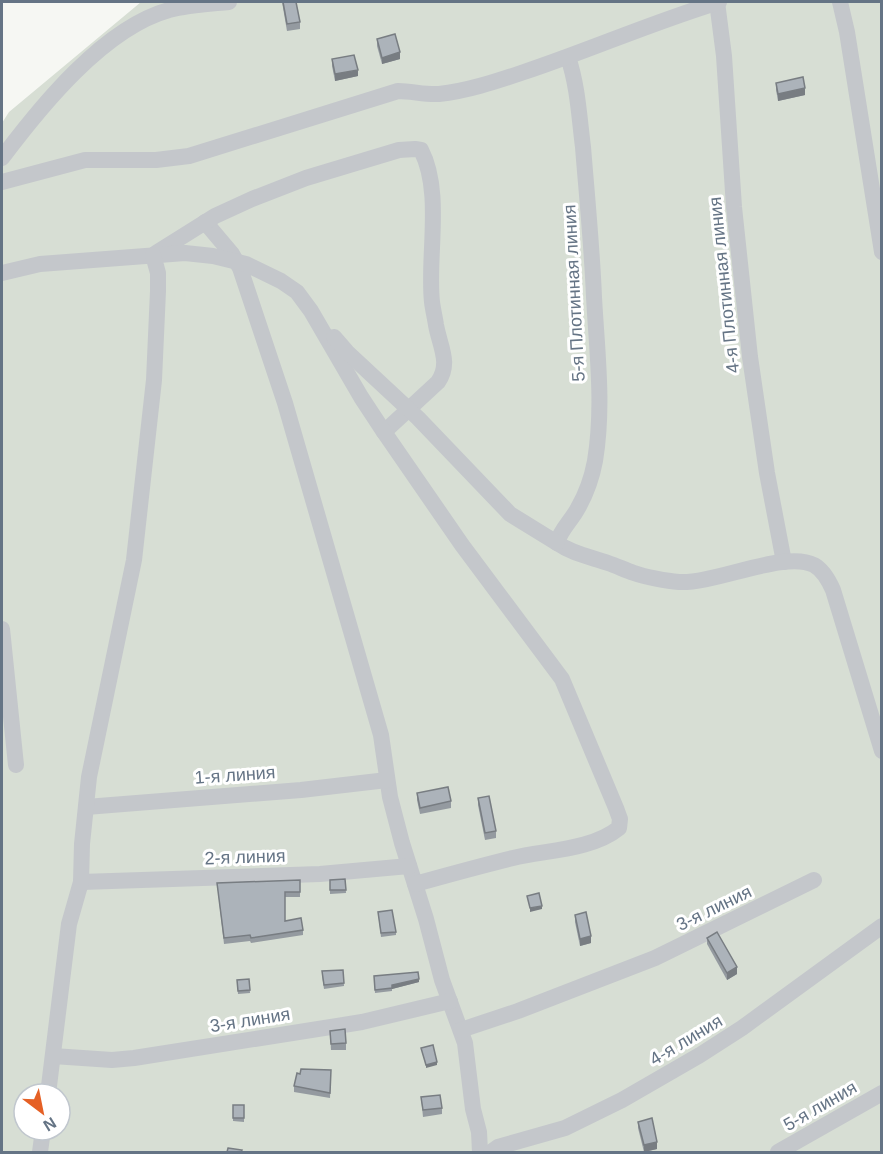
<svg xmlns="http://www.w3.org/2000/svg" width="883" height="1154" font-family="Helvetica,sans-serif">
<rect width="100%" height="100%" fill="#f6f7f3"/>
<path fill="#d7ded4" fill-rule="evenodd" d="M141,2h740v1150h-879v-1029l7,-11zM24,1094h36v36h-36z"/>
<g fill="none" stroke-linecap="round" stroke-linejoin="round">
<g stroke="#c4c7cb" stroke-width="16">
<polyline points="717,2 724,56 734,207 750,357 767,473 784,562"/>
<polyline points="840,2 847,32 882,252"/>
<path d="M568,57c10,30 11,59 15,90 4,50 9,100 11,150 3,55 10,110 1,164 -3,16 -9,33 -17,47 -6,12 -18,22 -21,35 16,11 34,14 51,20 9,3 17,7 26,10 11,4 33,8 45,9 36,2 106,-32 135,-17 9,5 15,16 19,25l49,161"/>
<path d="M2,158c39,-52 102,-130 167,-148 20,-5 40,-6 60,-8"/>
<path d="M2,182l83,-22h71l33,-4 209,-65c14,0 27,4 41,3 29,-3 58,-13 85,-22 66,-22 129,-50 195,-70"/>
<polyline points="205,222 232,254 240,268 285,403 381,735 390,797 402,843 426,919 442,980 465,1043 473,1109 479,1132 480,1152"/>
<path d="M156,253l59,-37 37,-17 54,-21 93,-28 16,-1 6,1c22,42 6,107 11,152 1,8 3,16 4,23 4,22 15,38 2,57l-54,50"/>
<path d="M2,273l38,-9 145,-11 28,3 33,8 35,17 16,11 14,19 50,86 23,35 78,113 100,134 54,129 4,11 -1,9c-27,22 -73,22 -106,30 -33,8 -65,17 -98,26"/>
<polyline points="334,337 347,352 418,418 510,514 557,543"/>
<polyline points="2,629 16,765"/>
<polyline points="86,807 301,790 387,780"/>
<polyline points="81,882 320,874 409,866"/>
<polyline points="461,1030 518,1011 655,958 814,880"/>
<polyline points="53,1056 112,1060 134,1058 362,1022 450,1001"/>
<polyline points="48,1094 69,924 81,882 82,844 89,777 134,560 154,380 158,291 158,273 153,255"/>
<polyline points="40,1152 43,1130"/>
<polyline points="491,1152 498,1147 565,1128 622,1100 700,1055 742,1028 882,926"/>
<polyline points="778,1152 882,1093"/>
</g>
</g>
<g fill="#949aa0">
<polygon points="282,2 296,2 300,22 300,29 287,31"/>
<polygon points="377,39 400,59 382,64 377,46"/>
<polygon points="332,59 358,76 335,81 332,66"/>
<polygon points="776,83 805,95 778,101 776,90"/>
<polygon points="417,793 451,801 451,808 420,814 417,800"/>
<polygon points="478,798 496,831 496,838 485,840 478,805"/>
<polygon points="345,879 346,893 330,894 330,880"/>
<polygon points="300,880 300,897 285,897 285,921 303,930 303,935 251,943 250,941 224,944 217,883"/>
<polygon points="378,912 396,932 396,935 381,937"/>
<polygon points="575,915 591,943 580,946 575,922"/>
<polygon points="707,938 737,974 727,980 707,944"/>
<polygon points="343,970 344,986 324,989 322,975"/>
<polygon points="374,976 419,982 392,989 392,991 375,993"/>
<polygon points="249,979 250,993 238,994 237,980"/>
<polygon points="330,1031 346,1043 346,1050 331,1050"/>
<polygon points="331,1070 330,1098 294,1092 294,1086 300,1074"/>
<polygon points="421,1097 442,1108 442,1114 423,1117"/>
<polygon points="233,1105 244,1105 244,1122 233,1121"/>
<polygon points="638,1122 657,1149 644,1152 638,1128"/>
</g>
<g fill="#787d82">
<polygon points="400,52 400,59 382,64 382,58"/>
<polygon points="358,70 358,76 335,81 335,74"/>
<polygon points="805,88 805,95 778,101 778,94"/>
<polygon points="542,906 542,909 530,912 530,908"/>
<polygon points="591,936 591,943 580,946 580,939"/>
<polygon points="737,967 737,974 727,980 727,973"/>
<polygon points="419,979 419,982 392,989 392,985"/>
<polygon points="437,1062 437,1065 426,1068 426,1065"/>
<polygon points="657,1142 657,1149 644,1152 644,1145"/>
</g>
<g fill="#acb3ba" stroke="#787d82" stroke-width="1.5">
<polygon points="283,2 296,2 300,22 287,24"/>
<polygon points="395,34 400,52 382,58 377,39"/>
<polygon points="354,55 358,70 335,74 332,59"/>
<polygon points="803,77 805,88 778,94 776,83"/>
<polygon points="448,787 451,801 420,808 417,793"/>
<polygon points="489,796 496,831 485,833 478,798"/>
<polygon points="345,879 346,890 330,890 330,880"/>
<polygon points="300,880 300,892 285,892 285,921 301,918 303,930 251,938 250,935 224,938 217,883"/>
<polygon points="539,893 542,906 530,908 527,896"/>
<polygon points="392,910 396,932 381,933 378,912"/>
<polygon points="586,912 591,936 580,939 575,915"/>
<polygon points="717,932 737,967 727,973 707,938"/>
<polygon points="343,970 344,983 324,985 322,971"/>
<polygon points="418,972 419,979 392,985 392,988 375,990 374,976"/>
<polygon points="249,979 250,990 238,991 237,980"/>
<polygon points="345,1029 346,1043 331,1044 330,1031"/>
<polygon points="433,1045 437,1062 426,1065 421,1048"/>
<polygon points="301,1069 331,1070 330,1093 294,1086 297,1073 300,1074"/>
<polygon points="440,1095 442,1108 423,1110 421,1097"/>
<rect x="233" y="1105" width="11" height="13"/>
<polygon points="652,1118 657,1142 644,1145 638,1122"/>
<polygon points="228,1148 242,1150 241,1152 227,1152"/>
</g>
<g text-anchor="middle" stroke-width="6" stroke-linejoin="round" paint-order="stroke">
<g font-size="18" fill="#657485" stroke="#fff">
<text transform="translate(724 285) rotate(-96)" y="6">4-я Плотинная линия</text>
<text transform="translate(574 293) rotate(-93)" y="6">5-я Плотинная линия</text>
<text transform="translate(235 775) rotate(-4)" y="6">1-я линия</text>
<text transform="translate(245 857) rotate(-2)" y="6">2-я линия</text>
<text transform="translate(714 908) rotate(-26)" y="6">3-я линия</text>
<text transform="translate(250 1020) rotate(-9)" y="6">3-я линия</text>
<text transform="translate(686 1040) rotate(-31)" y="6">4-я линия</text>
<text transform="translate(820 1106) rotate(-30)" y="6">5-я линия</text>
</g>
</g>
<rect width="883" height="1154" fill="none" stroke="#657485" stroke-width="6"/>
<g transform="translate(42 1112) rotate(148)"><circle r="28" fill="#ffffff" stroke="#c1c7ce" stroke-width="1.5"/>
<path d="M0-4.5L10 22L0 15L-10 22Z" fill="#e56025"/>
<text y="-9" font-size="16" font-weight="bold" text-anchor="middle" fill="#657485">N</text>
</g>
</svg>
